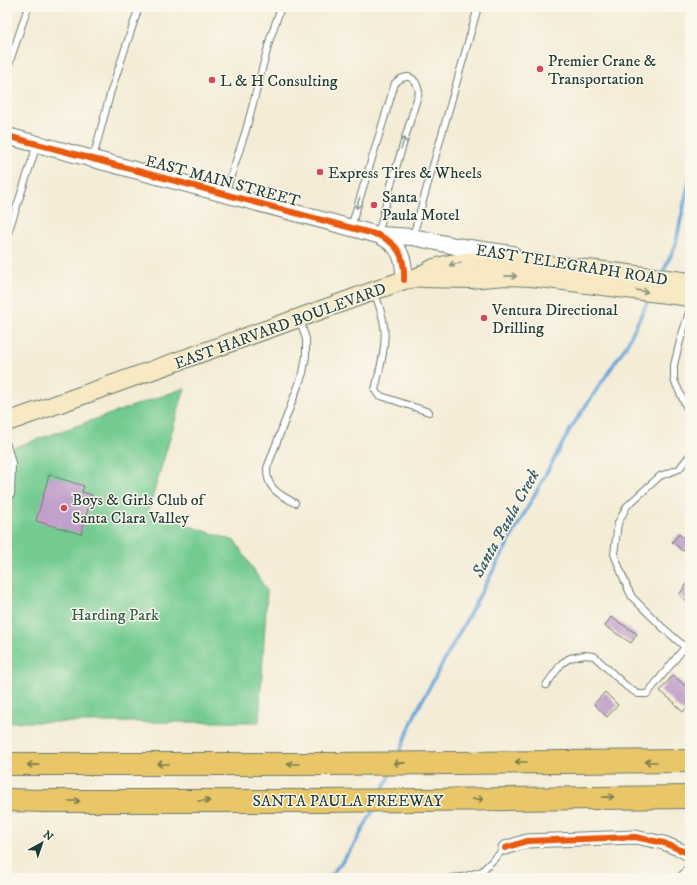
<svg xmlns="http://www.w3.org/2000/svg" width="697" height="885" font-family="'IM FELL DW Pica',serif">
<rect width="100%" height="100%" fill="#fbf7ec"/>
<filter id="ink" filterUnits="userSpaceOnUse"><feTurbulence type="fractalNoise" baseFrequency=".025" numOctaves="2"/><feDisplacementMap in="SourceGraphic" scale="8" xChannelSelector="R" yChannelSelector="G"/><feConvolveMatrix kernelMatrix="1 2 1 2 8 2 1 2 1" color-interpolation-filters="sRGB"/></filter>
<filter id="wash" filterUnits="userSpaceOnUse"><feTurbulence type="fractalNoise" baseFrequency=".012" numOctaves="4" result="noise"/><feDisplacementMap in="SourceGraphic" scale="16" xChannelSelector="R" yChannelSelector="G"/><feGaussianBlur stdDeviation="0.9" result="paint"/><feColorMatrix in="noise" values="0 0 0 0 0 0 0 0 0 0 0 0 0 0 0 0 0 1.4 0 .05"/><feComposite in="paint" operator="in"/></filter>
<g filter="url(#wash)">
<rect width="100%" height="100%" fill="#f4ecd7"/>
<polygon fill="#73cb91" stroke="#498462" points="185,388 148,512 235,541 267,591 259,722 7,722 7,450"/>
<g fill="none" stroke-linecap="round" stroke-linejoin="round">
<g stroke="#65a6d8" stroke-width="3.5">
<polyline points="662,274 675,247 690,176"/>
<polyline points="398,756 416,712 571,428 626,346 650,297"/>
<polyline points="382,792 392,771"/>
<polyline points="329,878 353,847 374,809"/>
</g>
</g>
<g id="blocks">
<g fill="#c09fcb">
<polygon points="49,475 84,486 82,492 92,495 81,534 36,521"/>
<polygon points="679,534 690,543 683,551 672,542"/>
<polygon points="690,579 690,603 679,595"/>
<polygon points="611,617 637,634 631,643 605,626"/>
<polygon points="673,675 690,690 690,704 683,712 674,704 675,703 660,691"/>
<polygon points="605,692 618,705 607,717 594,704"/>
</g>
</g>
</g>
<g filter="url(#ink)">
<use href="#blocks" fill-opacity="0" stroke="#6a7a6d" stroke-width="1"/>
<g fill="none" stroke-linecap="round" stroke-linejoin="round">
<defs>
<g id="service">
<polyline points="7,70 28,7"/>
<polyline points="7,149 11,138"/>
<polyline points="93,158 111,91 139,7"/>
<polyline points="225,194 246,130 270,39 281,7"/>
<path d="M351,227l44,-144c13,-11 21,-6 24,9l-30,99 -11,44"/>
<polyline points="7,236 37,145"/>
<polyline points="413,236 478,7"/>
<path d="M375,293c3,11 8,22 9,33 3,19 -5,46 -9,64l3,5 51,17"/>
<polyline points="690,309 680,341 674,365 674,380 690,415"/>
<polyline points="7,445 12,463 11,494"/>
<path d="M295,503c-17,-9 -29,-15 -28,-35l36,-95 3,-17v-17l-6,-19"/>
<polyline points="685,647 661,626 632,597 627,587 614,554 618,523 627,506 660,476 679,469 690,455"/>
<polyline points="546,685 562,663 570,658 585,655 594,656 627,687 638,694 647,694 685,647 690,642"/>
<polyline points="450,878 462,877 482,871 505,848"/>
</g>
<g id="minor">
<polyline points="505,848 527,841 635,837 664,843 683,851 690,855"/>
<polyline points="684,878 690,871"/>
</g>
<g id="tertiary">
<path d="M7,136l371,99c21,9 27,22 26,45"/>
<polyline points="380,235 413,237 455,246 512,254"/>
</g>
<g id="secondary">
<polyline points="423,278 470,279 506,276 532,277 690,297"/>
<polyline points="7,422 299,318 404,280 416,278 434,268 450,264 466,262 488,260 510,261 606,271 690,282"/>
</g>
<g id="motorway">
<polyline points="7,764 332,764 690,761"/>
<polyline points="7,800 43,801 323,801 690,797"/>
</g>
</defs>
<use href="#service" stroke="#6a7a6d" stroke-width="8"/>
<use href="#minor" stroke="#6a7a6d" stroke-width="15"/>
<use href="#tertiary" stroke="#6a7a6d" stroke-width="18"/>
<use href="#secondary" stroke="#6a7a6d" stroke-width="20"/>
<use href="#motorway" stroke="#6a7a6d" stroke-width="24"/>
<use href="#service" stroke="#fff" stroke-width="6"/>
<use href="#minor" stroke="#fff" stroke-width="13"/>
<use href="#tertiary" stroke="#fff" stroke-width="16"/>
<use href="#secondary" stroke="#f6e9c3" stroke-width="18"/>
<use href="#motorway" stroke="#e9c769" stroke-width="22"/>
<defs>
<g id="cycleway">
<path d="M7,136l371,99c21,9 27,22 26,45"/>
<polyline points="505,848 527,841 635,837 664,843 683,851 690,855"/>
</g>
</defs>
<use href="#cycleway" stroke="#fbf7ec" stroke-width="8"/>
<use href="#cycleway" stroke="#e8590c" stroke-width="6"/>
</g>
<defs><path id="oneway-shaft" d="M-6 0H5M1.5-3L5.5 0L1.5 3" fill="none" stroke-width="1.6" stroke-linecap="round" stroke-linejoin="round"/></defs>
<g stroke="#8f9e9a">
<use href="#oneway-shaft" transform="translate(403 143) rotate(-73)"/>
<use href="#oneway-shaft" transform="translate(358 203) rotate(107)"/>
</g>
<g stroke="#8a937c">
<use href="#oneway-shaft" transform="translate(455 264) rotate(170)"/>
<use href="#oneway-shaft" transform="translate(511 276) rotate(1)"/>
<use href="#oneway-shaft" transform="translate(642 291) rotate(8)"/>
</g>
<g stroke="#7a7b4c">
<use href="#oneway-shaft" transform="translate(521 762) rotate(180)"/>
<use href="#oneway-shaft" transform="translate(651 762) rotate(180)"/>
<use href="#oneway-shaft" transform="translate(399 763) rotate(179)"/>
<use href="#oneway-shaft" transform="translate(163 764) rotate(180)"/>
<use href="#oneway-shaft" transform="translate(293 764) rotate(180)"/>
<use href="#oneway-shaft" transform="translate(33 765) rotate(-179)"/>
<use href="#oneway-shaft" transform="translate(608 797) rotate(-1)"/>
<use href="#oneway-shaft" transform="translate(478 799) rotate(-1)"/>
<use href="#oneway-shaft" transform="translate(74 801)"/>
<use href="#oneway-shaft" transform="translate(204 801)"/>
</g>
</g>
<g fill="#d1495b" stroke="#fbf7ec" stroke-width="1.5">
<circle cx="540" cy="69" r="4"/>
<circle cx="212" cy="80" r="4"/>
<circle cx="320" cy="172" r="4"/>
<circle cx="374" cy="205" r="4"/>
<circle cx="484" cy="318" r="4"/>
<circle cx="64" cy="508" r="4"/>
</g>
<g text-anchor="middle" stroke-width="3" stroke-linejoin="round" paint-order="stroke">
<g font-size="16" fill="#1f3d34" stroke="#fbf7ec" text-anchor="start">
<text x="548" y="66">Premier Crane &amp;<tspan x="548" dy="18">Transportation</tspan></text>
<text x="220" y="86">L &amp; H Consulting</text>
<text x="328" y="178">Express Tires &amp; Wheels</text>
<text x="382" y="202">Santa<tspan x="382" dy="18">Paula Motel</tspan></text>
<text x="492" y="315">Ventura Directional<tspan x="492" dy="18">Drilling</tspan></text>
<text x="72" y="505">Boys &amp; Girls Club of<tspan x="72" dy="18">Santa Clara Valley</tspan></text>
</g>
<g font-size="16" fill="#1f3d34" stroke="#fbf7ec">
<text transform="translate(223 180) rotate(15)" y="6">EAST MAIN STREET</text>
<text transform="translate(572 264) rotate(9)" y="6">EAST TELEGRAPH ROAD</text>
<text transform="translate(280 325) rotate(-20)" y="6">EAST HARVARD BOULEVARD</text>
<text x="348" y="806">SANTA PAULA FREEWAY</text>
</g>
<g font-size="16" fill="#34604b" stroke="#fbf7ec">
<text x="115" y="620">Harding Park</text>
</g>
<g font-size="17" font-style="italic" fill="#345c65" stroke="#fbf7ec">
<text transform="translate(505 523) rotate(-61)" y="6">Santa Paula Creek</text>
</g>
</g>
<rect width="697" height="885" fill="none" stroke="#fbf7ec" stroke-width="24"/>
<g transform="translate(42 843) rotate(40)" stroke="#fbf7ec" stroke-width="3" paint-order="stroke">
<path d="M0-3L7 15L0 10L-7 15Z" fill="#1f3d34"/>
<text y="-6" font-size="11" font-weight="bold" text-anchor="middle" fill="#1f3d34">N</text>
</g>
</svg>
